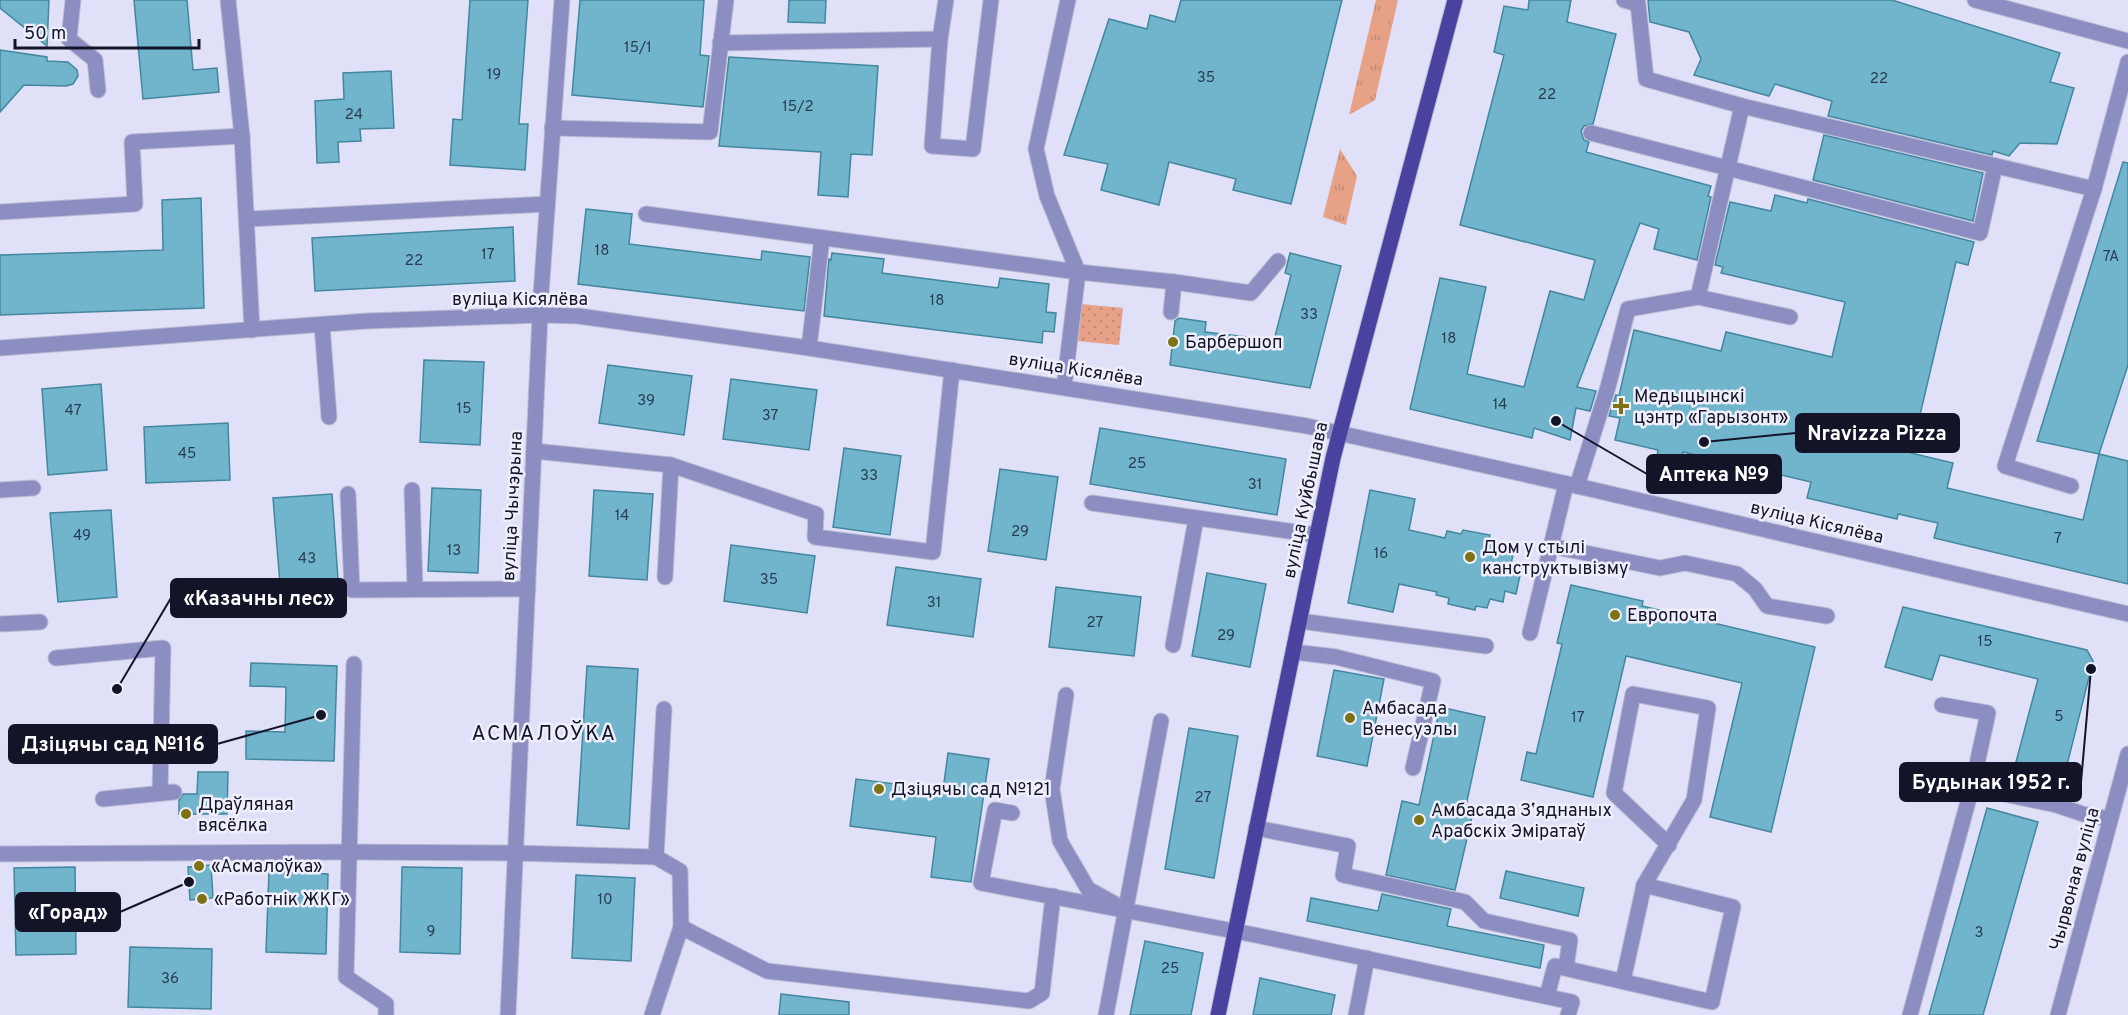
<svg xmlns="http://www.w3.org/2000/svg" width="2128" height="1015" font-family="Overpass,sans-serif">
<defs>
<pattern id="grass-tufts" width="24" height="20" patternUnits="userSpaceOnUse" patternTransform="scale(1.5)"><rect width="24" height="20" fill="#e6a186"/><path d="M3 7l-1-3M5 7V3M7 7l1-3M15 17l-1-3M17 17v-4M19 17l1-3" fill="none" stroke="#c48a74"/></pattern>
<pattern id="park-dots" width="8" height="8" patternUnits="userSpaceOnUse" patternTransform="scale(1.5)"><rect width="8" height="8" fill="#e6a186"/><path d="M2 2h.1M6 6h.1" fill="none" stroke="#c48a74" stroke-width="1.8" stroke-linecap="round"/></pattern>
</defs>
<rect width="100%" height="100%" fill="#e0e1f8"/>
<g fill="url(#grass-tufts)">
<polygon points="1376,0 1398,0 1375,100 1349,115"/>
<polygon points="1340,149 1357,176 1346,225 1323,217"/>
</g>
<polygon fill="url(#park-dots)" points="1081,304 1123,308 1119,345 1077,341"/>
<g fill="#71b5cd" stroke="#43879e" stroke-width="1.5">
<polygon points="0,0 49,0 47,46 0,8"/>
<polygon points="134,0 187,0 193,70 217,68 219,92 143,99"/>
<polygon points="470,0 528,0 519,124 528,124 525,170 450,165 453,119 462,120"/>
<polygon points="580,0 704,0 700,55 709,56 703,107 572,95"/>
<polygon points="789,0 826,0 825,23 788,22"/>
<polygon points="1181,0 1342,0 1291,204 1233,190 1236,179 1169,162 1159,205 1101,190 1108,164 1064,155 1109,19 1147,29 1150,15 1175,22"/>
<polygon points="1529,0 1571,0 1567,22 1616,34 1593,124 1584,126 1581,131 1584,140 1589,142 1586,152 1711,186 1708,196 1711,197 1697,260 1654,249 1659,229 1640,223 1577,387 1596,391 1590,411 1576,408 1570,440 1534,428 1532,438 1410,409 1440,278 1486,287 1467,374 1524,387 1550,291 1584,300 1595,260 1460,225 1504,55 1494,52 1504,6 1528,10"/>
<polygon points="1648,0 1892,0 2060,53 2050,82 2074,88 2057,144 2020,143 2009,156 1993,151 1992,155 1828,116 1832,101 1775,84 1769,96 1694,75 1701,59 1689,32 1650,22"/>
<polygon points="0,50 47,57 47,61 68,62 77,70 78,76 73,84 66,86 24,85 0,112"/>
<polygon points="729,57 878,66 872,155 851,154 848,197 818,195 821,152 719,146"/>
<polygon points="391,71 394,128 360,129 361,141 338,142 339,162 317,163 315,101 344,99 343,73"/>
<polygon points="1824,135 1983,173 1973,221 1813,180"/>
<polygon points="2123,162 2128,163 2128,365 2099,454 2037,441"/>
<polygon points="1775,195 1807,203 1808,199 1974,242 1968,265 1956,262 1911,453 1953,463 1947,488 2083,520 2099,454 2128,461 2128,584 1934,538 1938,523 1898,514 1897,519 1807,498 1811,482 1683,452 1681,461 1657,456 1658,450 1615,440 1620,418 1609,416 1616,395 1619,396 1634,330 1721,351 1726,332 1832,357 1845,302 1721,273 1723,267 1715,265 1730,202 1771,211"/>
<polygon points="201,198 204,308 0,315 0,255 163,250 162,200"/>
<polygon points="586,209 632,214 629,244 761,260 762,251 810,257 804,311 578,284"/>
<polygon points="513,227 515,281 315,291 312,238"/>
<polygon points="832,253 884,259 882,273 998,288 1000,278 1049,284 1046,312 1056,313 1054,332 1043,331 1042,343 824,316 829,259 831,260"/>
<polygon points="1290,253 1341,266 1310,388 1170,365 1175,321 1179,318 1206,322 1205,332 1274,340 1291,275 1285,273"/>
<polygon points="424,360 484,362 480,445 420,442"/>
<polygon points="608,365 692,376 684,435 599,423"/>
<polygon points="731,379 817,390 809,450 723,439"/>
<polygon points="101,384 107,470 48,475 42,389"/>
<polygon points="228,423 230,480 146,483 144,427"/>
<polygon points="1100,428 1286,459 1277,515 1090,484"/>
<polygon points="844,448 901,456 890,535 833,527"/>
<polygon points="1000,469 1058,477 1046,560 988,551"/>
<polygon points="432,488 481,490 478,573 428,571"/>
<polygon points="594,490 653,494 647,580 589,576"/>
<polygon points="1370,490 1415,499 1409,530 1445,538 1447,531 1461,534 1463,530 1490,535 1488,543 1503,546 1502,552 1513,555 1511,564 1522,566 1516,594 1505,591 1503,602 1490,599 1487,608 1476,606 1475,610 1448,604 1449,598 1436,595 1437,592 1399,584 1393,612 1348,603"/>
<polygon points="332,494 338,579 280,584 273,498"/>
<polygon points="111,510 117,597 58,602 50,513"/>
<polygon points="731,545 815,556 807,613 724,601"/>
<polygon points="896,567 981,579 973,637 887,625"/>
<polygon points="1207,573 1266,584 1250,667 1192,656"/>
<polygon points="1571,585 1643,601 1642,606 1815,647 1771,832 1710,817 1742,683 1626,656 1593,797 1521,780 1527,752 1536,754 1562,644 1557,643"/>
<polygon points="1056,587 1141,597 1134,656 1049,647"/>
<polygon points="1903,607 2087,650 2093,661 2065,773 2016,762 2038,679 1940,655 1932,680 1885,667"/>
<polygon points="251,663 337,666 334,761 246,759 246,731 285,732 286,687 250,686"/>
<polygon points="587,666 638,669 629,829 577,825"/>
<polygon points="1334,670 1384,679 1367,766 1317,756"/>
<polygon points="1440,707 1485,717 1464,815 1472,817 1455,890 1386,875 1402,801 1419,805"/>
<polygon points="1189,728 1238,736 1214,878 1165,869"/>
<polygon points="948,753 989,759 971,882 931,877 936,837 850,826 856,779 943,790"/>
<polygon points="198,772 228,772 227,814 179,814 179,800 183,794 197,794"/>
<polygon points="1987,808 2038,822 1983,1015 1929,1015"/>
<polygon points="211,865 213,898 190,900 188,867"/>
<polygon points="75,867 76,954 16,955 14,868"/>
<polygon points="402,867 462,868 460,954 400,952"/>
<polygon points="269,871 328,874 326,954 266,952"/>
<polygon points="1506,871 1584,888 1578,916 1500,898"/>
<polygon points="576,875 635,878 631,961 572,958"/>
<polygon points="1382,894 1451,909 1447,926 1544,945 1540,968 1307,921 1311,898 1378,911"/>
<polygon points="1145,941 1203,953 1191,1015 1130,1015"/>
<polygon points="130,947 212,949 211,1009 128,1007"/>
<polygon points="1260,978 1335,995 1331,1015 1253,1015"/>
<polygon points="781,994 849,1002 849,1015 779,1015"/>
</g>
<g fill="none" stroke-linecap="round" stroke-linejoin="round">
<defs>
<g id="minor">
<polyline points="73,0 69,39 95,60 98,90"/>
<polyline points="228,0 242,136 252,330"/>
<polyline points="1624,0 1638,4 1646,79 1742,106 2094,189"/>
<polyline points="1975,0 2128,41"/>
<polyline points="940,39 932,146 973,149 991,0"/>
<polyline points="720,43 940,39 946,0"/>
<polyline points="552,128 710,132 726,0"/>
<polyline points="1591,133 1980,233 1995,166"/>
<polyline points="0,212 135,204 132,142 242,136"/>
<polyline points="646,214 1078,272 1174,282 1251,293 1278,261"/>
<polyline points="247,219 547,204"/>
<polyline points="1698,297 1742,106"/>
<polyline points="1171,312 1174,282"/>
<polyline points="322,325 329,417"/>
<polyline points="0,348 367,321 541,315 578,316 809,348 1307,426 1577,486 2128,614"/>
<polyline points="809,348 822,238"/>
<polyline points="1064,387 1078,272 1047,196 1036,149 1068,0"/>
<polyline points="534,451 671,465 816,514 815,537 933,552 952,370"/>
<polyline points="1577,486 1608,387 1628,309 1698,297 1790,317"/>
<polyline points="2071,486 2005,466 2094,189 2128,62"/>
<polyline points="0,490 33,488"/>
<polyline points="412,490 415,589"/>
<polyline points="348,494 352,590 528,589"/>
<polyline points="1092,503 1317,535"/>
<polyline points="1551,546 1660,568 1685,563 1737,574 1755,589 1767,606 1827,616"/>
<polyline points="665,577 671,465"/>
<polyline points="1300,621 1486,646"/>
<polyline points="0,624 40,622"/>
<polyline points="1530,633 1566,484"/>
<polyline points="1173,645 1196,519"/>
<polyline points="1294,652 1336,657 1433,681 1413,768"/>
<polyline points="56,658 163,648 160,793"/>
<polyline points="354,664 346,977 386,1004 386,1015"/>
<polyline points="1066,695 1052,789 1060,841 1088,889 1115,904"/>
<polyline points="1972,787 2056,805 2083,814 2109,819"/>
<polyline points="103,799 174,792"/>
<polyline points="1012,813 995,810 981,883 1255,935 1572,1002 1568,1015"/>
<polyline points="1256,828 1348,846 1343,875 1465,902 1484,921 1570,940 1566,968"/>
<polyline points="0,854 350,852 514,853 656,857"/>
<polyline points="1644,885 1694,800 1708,708 1633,694 1614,793 1669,845"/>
<polyline points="681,927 767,971 1029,1001 1042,993 1053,896"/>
<polyline points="1547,996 1555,966 1712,1002 1733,907 1644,885 1623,981"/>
<polyline points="508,1015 541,294 562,0"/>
<polyline points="652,1015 681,927 680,871 656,857 664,709"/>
<polyline points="1106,1015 1161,721"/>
<polyline points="1356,1015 1367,958"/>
<polyline points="1910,1015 1972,787 1988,713 1942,705"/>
<polyline points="2058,1015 2128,754"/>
</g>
<polyline id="major" points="1218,1015 1333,458 1455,0"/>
</defs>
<use href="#minor" stroke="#bbbcd3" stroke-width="17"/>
<use href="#major" stroke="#bbbcd3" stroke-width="17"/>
<use href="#minor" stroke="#8c8ec2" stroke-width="15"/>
<use href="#major" stroke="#4a429f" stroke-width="15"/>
</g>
<g fill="#7d7214" stroke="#eeeffb" stroke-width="2">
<circle cx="1173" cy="342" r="6"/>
<path d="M1618 397h6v6h6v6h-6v6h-6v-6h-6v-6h6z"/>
<circle cx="1470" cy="557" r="6"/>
<circle cx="1615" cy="615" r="6"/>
<circle cx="1350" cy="718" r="6"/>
<circle cx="879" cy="789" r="6"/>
<circle cx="186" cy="814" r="6"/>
<circle cx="1419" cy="820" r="6"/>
<circle cx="199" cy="866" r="6"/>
<circle cx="202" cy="899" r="6"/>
</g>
<g text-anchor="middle" stroke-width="5" stroke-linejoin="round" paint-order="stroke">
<g font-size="15" fill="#2b3c51">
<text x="638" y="52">15/1</text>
<text x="494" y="79">19</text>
<text x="1206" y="82">35</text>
<text x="1879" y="83">22</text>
<text x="1547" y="99">22</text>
<text x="798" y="111">15/2</text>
<text x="354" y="119">24</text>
<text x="602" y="255">18</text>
<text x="488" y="259">17</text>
<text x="2111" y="261">7А</text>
<text x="414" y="265">22</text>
<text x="937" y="305">18</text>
<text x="1309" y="319">33</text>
<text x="1449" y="343">18</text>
<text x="646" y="405">39</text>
<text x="1500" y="409">14</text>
<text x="464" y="413">15</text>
<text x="73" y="415">47</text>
<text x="770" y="420">37</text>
<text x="187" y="458">45</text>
<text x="1137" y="468">25</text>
<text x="869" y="480">33</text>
<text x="1255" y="489">31</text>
<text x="622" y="520">14</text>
<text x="1020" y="536">29</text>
<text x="82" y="540">49</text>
<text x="2058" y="543">7</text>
<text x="454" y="555">13</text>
<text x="1381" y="558">16</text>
<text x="307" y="563">43</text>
<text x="769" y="584">35</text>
<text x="934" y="607">31</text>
<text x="1095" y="627">27</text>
<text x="1226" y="640">29</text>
<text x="1985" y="646">15</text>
<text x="2059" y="721">5</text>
<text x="1578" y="722">17</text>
<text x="1203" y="802">27</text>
<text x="605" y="904">10</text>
<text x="431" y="936">9</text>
<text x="1979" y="937">3</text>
<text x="1170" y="973">25</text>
<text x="170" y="983">36</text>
</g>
<g font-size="18" fill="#141428" stroke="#eeeffb">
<text x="520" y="305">вуліца Кісялёва</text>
<text transform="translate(1076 369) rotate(9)" y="6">вуліца Кісялёва</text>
<text transform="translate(1305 500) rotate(-78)" y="6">вуліца Куйбышава</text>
<text transform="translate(512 506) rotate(-87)" y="6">вуліца Чычэрына</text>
<text transform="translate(1817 522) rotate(13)" y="6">вуліца Кісялёва</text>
<text transform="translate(2074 879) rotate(-75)" y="6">Чырвоная вуліца</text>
</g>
<g font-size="18" fill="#141428" stroke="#eeeffb" text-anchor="start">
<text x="1185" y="348">Барбершоп</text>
<text x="1634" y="402">Медыцынскі<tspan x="1634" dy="21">цэнтр «Гарызонт»</tspan></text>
<text x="1482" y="553">Дом у стылі<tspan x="1482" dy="21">канструктывізму</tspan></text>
<text x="1627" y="621">Европочта</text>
<text x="1362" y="714">Амбасада<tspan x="1362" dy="21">Венесуэлы</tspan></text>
<text x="891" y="795">Дзіцячы сад №121</text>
<text x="198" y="810">Драўляная<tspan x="198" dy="21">вясёлка</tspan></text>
<text x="1431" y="816">Амбасада Зʼяднаных<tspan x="1431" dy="21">Арабскіх Эміратаў</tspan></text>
<text x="211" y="872">«Асмалоўка»</text>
<text x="214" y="905">«Работнік ЖКГ»</text>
</g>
<g font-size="21" letter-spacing="1.5" fill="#141428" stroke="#eeeffb">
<text x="544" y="740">АСМАЛОЎКА</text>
</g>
</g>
<path fill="none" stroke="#141428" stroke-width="2" d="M1704 442L1796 433M1556 421L1647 474M117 689L171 598M321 715L217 744M2091 669L2081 782M189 882L120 912"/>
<g fill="#141428" stroke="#eeeffb" stroke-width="2">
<circle cx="1704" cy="442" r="6"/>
<circle cx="1556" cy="421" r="6"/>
<circle cx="117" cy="689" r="6"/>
<circle cx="321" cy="715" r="6"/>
<circle cx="2091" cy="669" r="6"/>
<circle cx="189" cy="882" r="6"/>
</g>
<g fill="#141428" stroke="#141428" stroke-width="2">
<rect x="1796" y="414" width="163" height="38" rx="6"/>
<rect x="1647" y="455" width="134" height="38" rx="6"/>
<rect x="171" y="579" width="175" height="38" rx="6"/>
<rect x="9" y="725" width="208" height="38" rx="6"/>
<rect x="1900" y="763" width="181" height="38" rx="6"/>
<rect x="16" y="893" width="104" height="38" rx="6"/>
</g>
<g font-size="20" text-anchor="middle" font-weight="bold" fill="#fff">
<text x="1877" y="440">Nravizza Pizza</text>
<text x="1714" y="481">Аптека №9</text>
<text x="259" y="605">«Казачны лес»</text>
<text x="113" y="751">Дзіцячы сад №116</text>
<text x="1991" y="789">Будынак 1952 г.</text>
<text x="68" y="919">«Горад»</text>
</g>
<path d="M15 39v9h184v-9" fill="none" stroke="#141428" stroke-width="3"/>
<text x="24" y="39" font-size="18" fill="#141428" stroke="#eeeffb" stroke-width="4.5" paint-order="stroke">50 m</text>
</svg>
